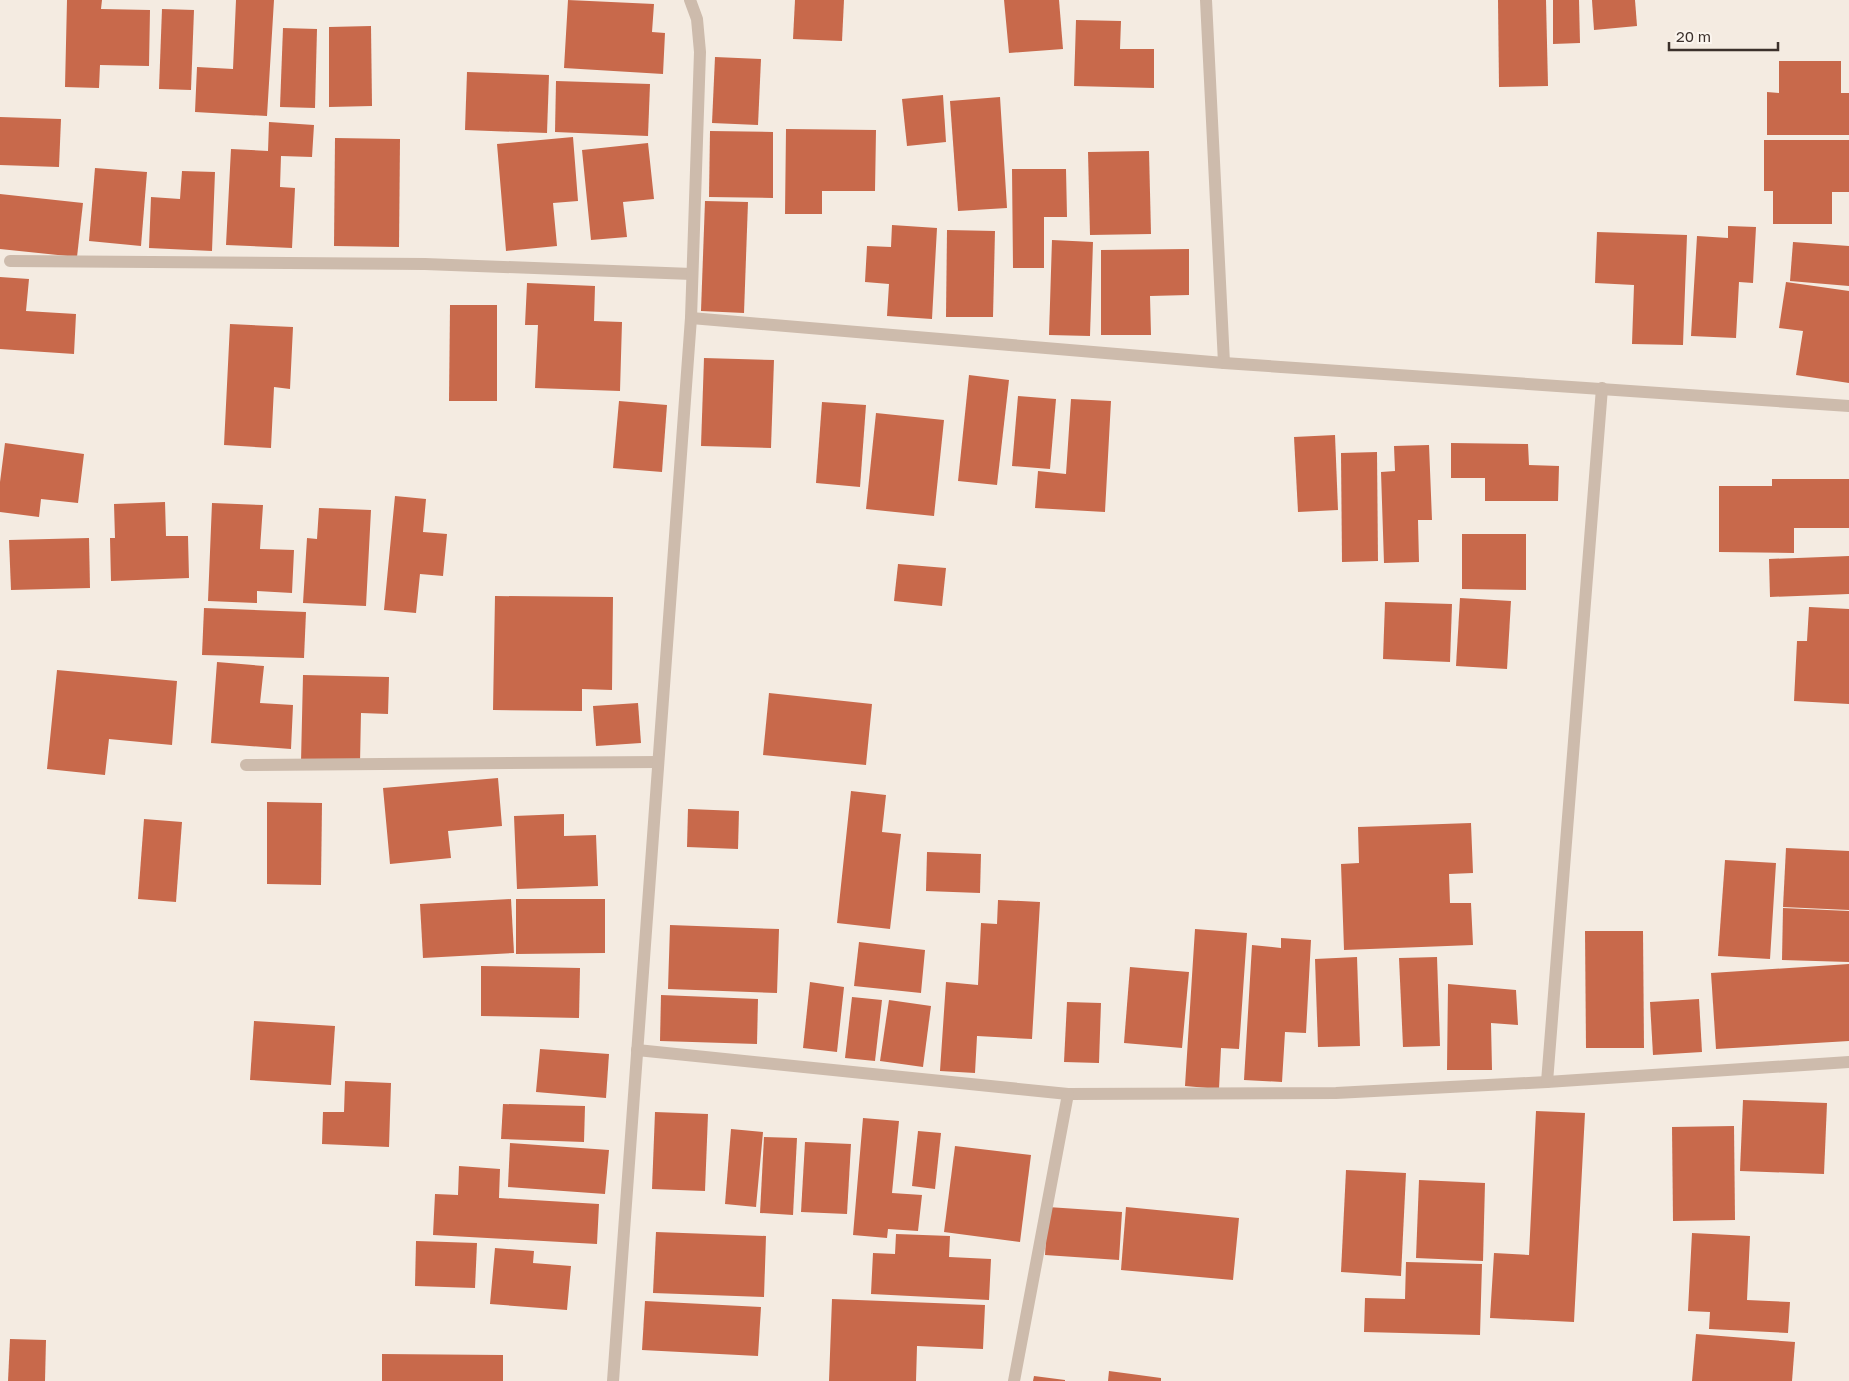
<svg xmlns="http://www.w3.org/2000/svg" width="1849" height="1381" font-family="'Golos Text',sans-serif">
<rect width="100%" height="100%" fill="#f4ebe1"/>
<g fill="#c8694b">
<polygon points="67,0 102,0 101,9 150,10 149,66 100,65 99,88 65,87"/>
<polygon points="236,0 274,0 267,116 195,112 197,67 233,69"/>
<polygon points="568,0 654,4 652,32 665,33 663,74 564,68"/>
<polygon points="795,0 844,0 842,41 793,39"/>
<polygon points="1004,0 1059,0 1063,49 1009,53"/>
<polygon points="1498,0 1546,0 1548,86 1499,87"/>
<polygon points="1553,0 1579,0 1580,43 1553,44"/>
<polygon points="1592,0 1635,0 1637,26 1594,30"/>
<polygon points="162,9 194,10 191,90 159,89"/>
<polygon points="1076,20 1121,21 1120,49 1154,49 1154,88 1074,86"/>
<polygon points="371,26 372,106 329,107 329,27"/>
<polygon points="283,28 317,29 315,108 280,107"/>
<polygon points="715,57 761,59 758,125 712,123"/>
<polygon points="1779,61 1841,61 1841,93 1849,93 1849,135 1767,135 1767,92 1779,93"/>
<polygon points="467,72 549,75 547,133 465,130"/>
<polygon points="556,81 650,84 648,136 555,132"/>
<polygon points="943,95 946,142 907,146 902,99"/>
<polygon points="1000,97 1007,208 958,211 950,101"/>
<polygon points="0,117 61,119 59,167 0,165"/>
<polygon points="269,122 314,125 312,157 281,156 280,187 295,188 292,248 226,245 231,149 268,151"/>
<polygon points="786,129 876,130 875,191 822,191 822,214 785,214"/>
<polygon points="710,131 773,132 773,198 709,197"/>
<polygon points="573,137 578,201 553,203 557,246 506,251 497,144"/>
<polygon points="335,138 400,139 399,247 334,246"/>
<polygon points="1764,140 1849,140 1849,192 1832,192 1832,224 1773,224 1773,191 1764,191"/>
<polygon points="648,143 654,199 623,202 627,237 591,240 582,150"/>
<polygon points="1149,151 1151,234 1090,235 1088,152"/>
<polygon points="95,168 147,172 141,246 89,241"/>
<polygon points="1012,169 1066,169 1067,217 1044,217 1044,268 1013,268"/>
<polygon points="182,171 215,172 212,251 149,248 151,197 180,199"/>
<polygon points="0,194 83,203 77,257 0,249"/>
<polygon points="705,201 748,202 744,313 701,311"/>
<polygon points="892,225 937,228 932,319 887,316 889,284 865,282 867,246 891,247"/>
<polygon points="1728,226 1756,227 1753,283 1739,282 1736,338 1691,336 1697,236 1728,238"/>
<polygon points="947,230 995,231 993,317 946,317"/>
<polygon points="1597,232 1687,235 1683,345 1632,344 1634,285 1595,283"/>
<polygon points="1052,240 1093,242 1090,336 1049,335"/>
<polygon points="1793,242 1849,246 1849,286 1790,281"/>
<polygon points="1189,249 1189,295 1150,296 1151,335 1101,335 1101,250"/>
<polygon points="0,277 29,279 26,311 76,314 74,354 0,349"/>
<polygon points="1786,282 1849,291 1849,383 1796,375 1803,331 1779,328"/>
<polygon points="527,283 595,286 594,321 622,322 620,391 535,388 538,325 525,325"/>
<polygon points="450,305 497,305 497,401 449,401"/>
<polygon points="230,324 293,327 290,389 274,387 271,448 224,445"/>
<polygon points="704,358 774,360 771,448 701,446"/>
<polygon points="969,375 1009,380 997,485 958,481"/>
<polygon points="1018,396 1056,399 1050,469 1012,466"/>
<polygon points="1071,399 1111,401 1105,512 1035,508 1038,471 1066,474"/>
<polygon points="619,401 667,405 662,472 613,468"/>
<polygon points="822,402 866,405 860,487 816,483"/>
<polygon points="876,413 944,420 934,516 866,509"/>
<polygon points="1335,435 1338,510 1298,512 1294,437"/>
<polygon points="5,443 84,454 78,503 41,499 39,517 0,512 0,482"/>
<polygon points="1451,443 1528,444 1529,465 1559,466 1558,501 1485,501 1485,478 1451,478"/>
<polygon points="1429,445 1432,520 1418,520 1419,562 1384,563 1381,472 1395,471 1394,446"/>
<polygon points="1377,452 1378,561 1342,562 1341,453"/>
<polygon points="1772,479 1849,479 1849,528 1794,528 1794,553 1719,552 1719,486 1772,486"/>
<polygon points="395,496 426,499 423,532 447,534 443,576 420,574 416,613 384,610"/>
<polygon points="165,502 166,536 188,536 189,578 111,581 110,538 115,538 114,504"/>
<polygon points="212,503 263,505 260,549 294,550 292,593 257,591 257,603 208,601"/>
<polygon points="319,508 371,510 366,606 303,603 307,538 317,539"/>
<polygon points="1462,534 1526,534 1526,590 1462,589"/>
<polygon points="89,538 90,588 11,590 9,540"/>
<polygon points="1849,556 1849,594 1770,597 1769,559"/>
<polygon points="898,564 946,568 942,606 894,601"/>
<polygon points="495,596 613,597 612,690 582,689 582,711 493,710"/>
<polygon points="1460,598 1511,601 1507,669 1456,666"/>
<polygon points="1385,602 1452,604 1450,662 1383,659"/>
<polygon points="1809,607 1849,609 1849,704 1794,701 1797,641 1807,641"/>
<polygon points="204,608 306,612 304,658 202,655"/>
<polygon points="217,662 264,666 260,703 293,705 291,749 211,743"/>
<polygon points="57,670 177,681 172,745 109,739 105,775 47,769"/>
<polygon points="303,675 389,677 388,714 361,713 360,763 301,762"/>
<polygon points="769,693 872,704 866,765 763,755"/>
<polygon points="638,703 641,743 596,746 593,706"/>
<polygon points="498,778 502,826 448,831 451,858 390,864 383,788"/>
<polygon points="851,791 886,795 882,832 901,834 890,929 837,923"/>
<polygon points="267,802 322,803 321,885 267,884"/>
<polygon points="688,809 739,811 738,849 687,847"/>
<polygon points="564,814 564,836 596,835 598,886 517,889 514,816"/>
<polygon points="144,819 182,822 176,902 138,899"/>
<polygon points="1471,823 1473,873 1449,874 1450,903 1471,903 1473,945 1344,950 1341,864 1359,863 1358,827"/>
<polygon points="1786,848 1849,851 1849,910 1783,907"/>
<polygon points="927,852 981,854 980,893 926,891"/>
<polygon points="1725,860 1776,863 1770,959 1718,956"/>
<polygon points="511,899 514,953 423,958 420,904"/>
<polygon points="516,899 605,899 605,953 516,954"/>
<polygon points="998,900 1040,902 1032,1039 977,1036 975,1073 940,1071 946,982 978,985 981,923 997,924"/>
<polygon points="1783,908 1849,911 1849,962 1782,960"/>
<polygon points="670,925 779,929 777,993 668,989"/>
<polygon points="1195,929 1247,933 1239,1049 1221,1048 1219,1089 1185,1086"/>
<polygon points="1585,931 1643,931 1644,1048 1586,1048"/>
<polygon points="1281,938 1311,940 1306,1033 1285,1032 1282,1082 1244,1080 1252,945 1281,948"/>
<polygon points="859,942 925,950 921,993 854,986"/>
<polygon points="1357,957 1360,1046 1318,1047 1315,959"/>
<polygon points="1437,957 1440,1046 1403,1047 1399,958"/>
<polygon points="1849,964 1849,1041 1716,1049 1711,973"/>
<polygon points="481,966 580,968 579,1018 481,1016"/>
<polygon points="1130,967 1189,972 1182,1048 1124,1043"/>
<polygon points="810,982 844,987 837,1052 803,1048"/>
<polygon points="1448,984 1516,990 1518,1025 1491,1023 1492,1070 1447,1070"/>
<polygon points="661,995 758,999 757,1044 660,1041"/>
<polygon points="852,997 882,1000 875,1061 845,1058"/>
<polygon points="1699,999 1702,1052 1653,1055 1650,1002"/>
<polygon points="889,1000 931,1006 923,1067 880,1061"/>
<polygon points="1067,1002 1101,1003 1099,1063 1064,1062"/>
<polygon points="254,1021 335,1026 331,1085 250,1080"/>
<polygon points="540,1049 609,1054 606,1098 536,1092"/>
<polygon points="345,1081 391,1083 389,1147 322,1144 323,1112 344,1112"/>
<polygon points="1743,1100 1827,1103 1824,1174 1740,1171"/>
<polygon points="503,1104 585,1106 584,1142 501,1139"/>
<polygon points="1536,1111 1585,1113 1574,1322 1490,1318 1494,1253 1529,1255"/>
<polygon points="655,1112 708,1114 705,1191 652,1189"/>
<polygon points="863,1118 899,1121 892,1193 922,1195 918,1231 888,1229 887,1238 853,1235"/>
<polygon points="1734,1126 1735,1220 1673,1221 1672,1127"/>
<polygon points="731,1129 763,1132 756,1207 725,1204"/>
<polygon points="918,1131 941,1133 935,1189 912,1186"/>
<polygon points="764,1137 797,1138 793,1215 760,1213"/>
<polygon points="805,1142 851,1144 847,1214 801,1212"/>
<polygon points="510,1143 609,1150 605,1194 508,1187"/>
<polygon points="955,1146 1031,1155 1020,1242 944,1232"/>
<polygon points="459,1166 500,1169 499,1198 599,1204 597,1244 433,1235 435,1194 458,1195"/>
<polygon points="1346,1170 1406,1173 1401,1276 1341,1272"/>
<polygon points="1419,1180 1485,1183 1483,1261 1416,1258"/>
<polygon points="1048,1207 1122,1212 1119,1260 1045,1255"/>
<polygon points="1126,1207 1239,1218 1233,1280 1121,1270"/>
<polygon points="656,1232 766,1236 764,1297 653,1293"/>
<polygon points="1692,1233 1750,1236 1747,1300 1790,1302 1788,1333 1709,1329 1710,1312 1688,1311"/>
<polygon points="896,1234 950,1236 949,1257 991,1259 989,1300 871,1294 873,1253 895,1254"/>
<polygon points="416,1241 477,1243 475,1288 415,1286"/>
<polygon points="495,1248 534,1251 533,1263 571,1266 567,1310 490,1304"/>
<polygon points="1406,1262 1482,1264 1480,1335 1364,1332 1365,1298 1405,1299"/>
<polygon points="832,1299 985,1305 983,1349 917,1346 916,1381 829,1381"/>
<polygon points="645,1301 761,1307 758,1356 642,1350"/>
<polygon points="1696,1334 1795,1342 1792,1381 1692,1381"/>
<polygon points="10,1339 46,1340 45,1381 8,1381"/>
<polygon points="382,1354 503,1355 503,1381 382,1381"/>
<polygon points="1109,1371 1161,1378 1161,1381 1108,1381"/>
<polygon points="1034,1376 1065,1380 1065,1381 1033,1381"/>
</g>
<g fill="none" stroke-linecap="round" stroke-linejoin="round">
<g stroke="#cdbbac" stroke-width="12">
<polyline points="1206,0 1224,363"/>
<polyline points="10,261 425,264 692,274"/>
<polyline points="691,318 1224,363 1849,406"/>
<polyline points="246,765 658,762"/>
<polyline points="637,1050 1068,1094 1336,1093 1547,1082 1849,1062"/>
<polyline points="1547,1082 1602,388"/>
<polyline points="613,1381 691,318 700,52 697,19 690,0"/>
<polyline points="1014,1381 1068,1094"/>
</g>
</g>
<path d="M1669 42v8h109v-8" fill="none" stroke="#3b302b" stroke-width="2.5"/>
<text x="1676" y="42" font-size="15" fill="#3b302b" stroke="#fbf5ee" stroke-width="4" paint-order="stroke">20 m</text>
</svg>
